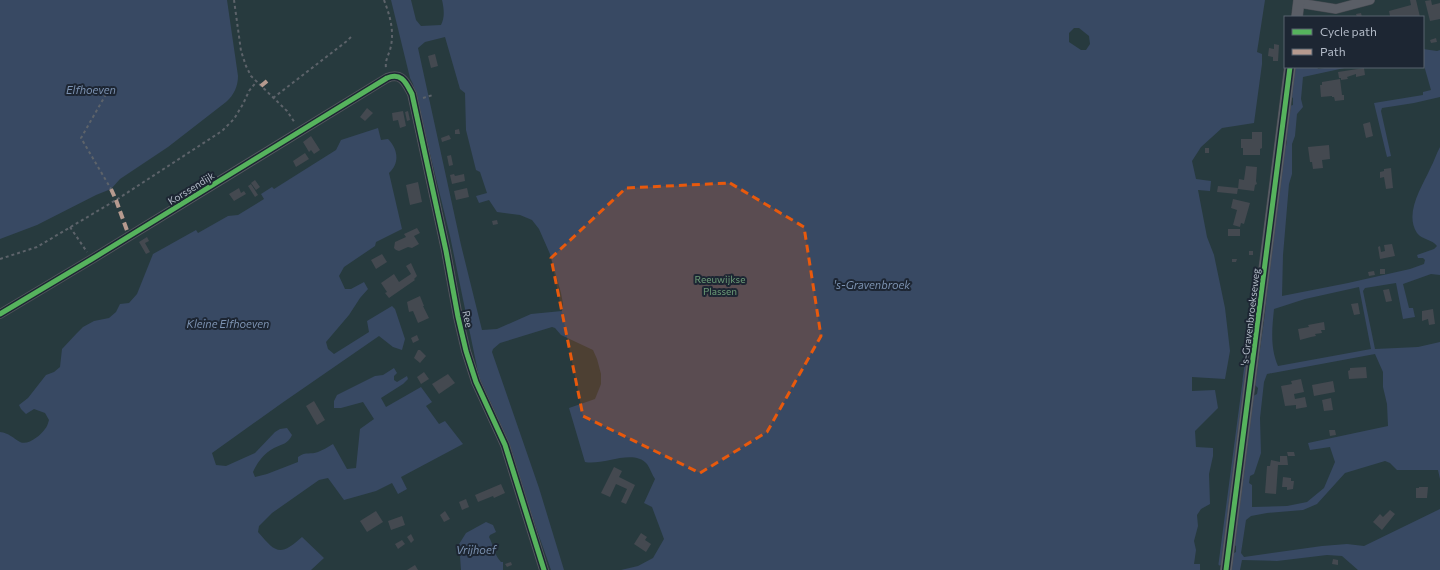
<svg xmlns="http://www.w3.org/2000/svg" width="1440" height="570" font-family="Commissioner,sans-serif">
<rect width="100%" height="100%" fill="#2a3038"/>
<path fill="#273a3e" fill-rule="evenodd" d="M0,0h1440v570h-1440zM1285,17h138v50h-138z"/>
<g fill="#384963" fill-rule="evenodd">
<path d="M0,0h227l11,76c0,10 -4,19 -12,26l-58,45 -48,32 -9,10 -15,6 -59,30 -37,14z"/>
<path d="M391,0h20l5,20 5,6 20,-1c4,-8 3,-16 1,-25h823l-8,52 5,2v10l-8,59 -32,5 -21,19 -9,14 4,18 15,2 -1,10 -12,-1 9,47 7,18 11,53 5,43 -5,28 -33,-2v14l23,-1 3,18 -23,23 1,16 17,1v8l-4,18 1,30 -9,5 -4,6 1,11 -4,15 2,9 -2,14h6v6h-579l17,-4 15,-8 11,-19 -12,-32 -8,-4 11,-24c-3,-4 -5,-11 -8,-15 -14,-16 -44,2 -62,-2l-16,-54 26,-9 6,-15v-10l-4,-15 -4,-9 -32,-15 -6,-7 -3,-1 -52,16 -7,6 -1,3 47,136 25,82h-13l-24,-68 -23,-70 -25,-55 -29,-141 -37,-152 -3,-6zM1074,28h5l10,8 1,8 -4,6h-5l-12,-8v-9zM445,37l15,52 5,4 1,37 10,40 4,2 7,21 -11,3 3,7 10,-3 8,12 23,3 12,5 7,9 11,25 11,39 2,11 -1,7 -31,3 -34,15 -15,1 -21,-85 -43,-197 7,-6z"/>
<polygon points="1423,49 1437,51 1440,50 1440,97 1414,103 1382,108 1381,111 1391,156 1387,157 1374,103 1423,95 1423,92 1431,90 1423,62"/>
<path d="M1295,67h22l1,2 12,-2h19l-46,10 -2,22 2,8 -6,7 -2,22 -3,8v30l-3,10 -6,71 -1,41 66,-13 62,-14 14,-5 1,-4 -2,-2h-5l-1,-3 17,-6 3,-3c-5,-7 -15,-6 -20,-13 -13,-20 5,-46 13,-64 4,-7 6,-15 10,-22v128l-9,-1 -28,10 6,24h4l2,9 -12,2 -7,-36 -31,5 -2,3 12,58 43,-2 22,-5v137l-2,-9h-41l-7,-7 -5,-2 -40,12 -28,31 -14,6 -36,3 -16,3 -5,4 -5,33 3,4 78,-11 25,-2 17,2 76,-37v61h-82l-16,-14 -15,-1 -50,6 -35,-1 -2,10h-10l2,-16 4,-2v-6l-3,-2 8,-61 2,-2 10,-85 4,-2 1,-6 -3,-3 10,-72 12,-123 7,-42 2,-2 1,-5 -1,-3 3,-32 4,-1v-7l-3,-2zM1359,287l12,62 -93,17c-8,-19 -6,-37 -4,-57l31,-10zM1375,354l8,18v15l4,17 1,22 -80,17 2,7 20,-3 5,15 -11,26 -17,14 -20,4 -35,1v-22l-3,-2 1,-7 4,-2 7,-21 -1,-35 4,-36 3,-8z"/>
<path d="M378,128l3,12 7,-1c10,10 12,24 1,34l13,56 -26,13 -1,4 -31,21 -5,9 6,13h6l13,-7 4,7 -8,9 -11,17 -23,27 2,7 6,5 35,-22 -2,-11 25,-15 3,3 10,30 -3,11 -9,-3 -14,-11 -97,67 -70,50 4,12 10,1 29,-13 20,-21 5,-3 7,-1 5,7c-4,9 -10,9 -18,13 -10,5 -17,15 -21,24l2,5 12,-3 31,-12v-5c8,-6 13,-2 20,-5 5,-2 10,-5 15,-8l14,25 9,-1 4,-39 14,-10 -11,-17 -22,6h-7v-7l3,-6 38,-19 8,-1 11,-7 3,5 -3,3v4l3,2 10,-6 1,3 -5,5 -22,14 5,9 35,-20 11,15 -6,4 13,18 6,-3 18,23 -62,33 6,12 -9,5 -6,-11 -16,8 -32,9 -16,-22 -9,2 -47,33 -13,13 -1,6c18,21 22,25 44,5l22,21 -13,12h-311v-138c9,1 13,6 20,10 8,4 21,-7 25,-13 2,-2 3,-6 4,-9l-4,-7 -11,-4 -8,5 -5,-5 -2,-4 9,-7 18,-23 8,-3 6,-5 2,-18 15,-16 6,-6 11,-6 15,-3 7,-6 4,-8 9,-1 8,-9 16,-40 43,-24 2,3 30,-17 10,-1 26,-16 -3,-5 11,-7 2,2 62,-39 5,-10z"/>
<path d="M486,522l7,3 3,7 -6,3 -1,2c5,9 4,16 12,25h2v8h-42l-1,-14 -4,-7 10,-16z"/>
</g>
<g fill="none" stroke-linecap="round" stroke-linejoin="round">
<g stroke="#384963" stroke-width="3">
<polyline points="1254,307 1258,272"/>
<polyline points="1244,380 1249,344"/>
<polyline points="1220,564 1244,382"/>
</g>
</g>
<g fill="#444950">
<polygon points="1410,0 1416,0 1420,17 1387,17 1390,16 1389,11 1411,5"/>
<polygon points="1431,0 1432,5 1440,3 1440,19 1430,21 1425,1"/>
<polygon points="1361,13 1362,17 1357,17 1356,14"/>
<polygon points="1436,38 1437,42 1431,43 1430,40"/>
<polygon points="1274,44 1279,45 1278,61 1273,61 1273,57 1268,56 1269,48 1274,49"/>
<polygon points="435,54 438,66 431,68 428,56"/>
<polygon points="1364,68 1365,75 1356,77 1356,74 1347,77 1348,79 1341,80 1341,78 1339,78 1338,72"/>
<polygon points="1340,79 1342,95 1344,95 1344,100 1335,101 1334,97 1332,97 1332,96 1321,97 1320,85 1322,85 1322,82"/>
<polygon points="367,108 373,113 365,121 360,117"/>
<polygon points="403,111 406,126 400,128 398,120 393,121 392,113"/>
<polygon points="408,111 410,120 407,121 405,112"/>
<polygon points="1370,122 1373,136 1366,138 1363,124"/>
<polygon points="459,129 460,134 455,134 455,130"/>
<polygon points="1252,132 1262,132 1262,148 1260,149 1260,155 1243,155 1243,148 1241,148 1241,139 1252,139"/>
<polygon points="449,135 451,139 442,142 441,138"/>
<polygon points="311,136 320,150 314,154 311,150 309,152 303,142"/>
<polygon points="1329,145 1330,159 1322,160 1323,168 1313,169 1312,162 1310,162 1308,147"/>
<rect x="1205" y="148" width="4" height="5"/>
<polygon points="305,153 309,159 296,167 293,161"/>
<polygon points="451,155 453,165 449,166 447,156"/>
<polygon points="1246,166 1257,167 1256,181 1257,184 1255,185 1254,191 1238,189 1239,179 1244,180"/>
<polygon points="1391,168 1393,188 1386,189 1384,177 1380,178 1380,172 1384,171 1384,169"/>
<polygon points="454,174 455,176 464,174 465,181 452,184 450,175"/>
<polygon points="255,180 260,187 256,190 251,183"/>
<polygon points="418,182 422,202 410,205 406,185"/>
<polygon points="251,184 258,195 255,197 248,186"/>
<polygon points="1218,186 1238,188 1237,194 1217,192"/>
<polygon points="239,188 241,193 244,191 246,194 234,201 229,194"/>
<polygon points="467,188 469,197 456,200 454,191"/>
<polygon points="1233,199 1250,203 1244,224 1241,223 1240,227 1233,225 1237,210 1231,208"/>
<polygon points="497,220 498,224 493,225 492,221"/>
<polygon points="417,228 420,233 414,236 419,244 412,248 408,247 399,251 396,250 394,248 395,242 406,237 404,234"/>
<rect x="1228" y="229" width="12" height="7"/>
<polygon points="147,237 149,241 145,243 150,252 146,254 139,242"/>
<polygon points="1392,244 1395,256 1380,259 1378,247 1380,246 1381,252 1385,251 1384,245"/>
<rect x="1249" y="251" width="4" height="4"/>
<polygon points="382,254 387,262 376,269 371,260"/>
<polygon points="1232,259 1237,259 1236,262 1232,262"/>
<polygon points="411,263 417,276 414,279 415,280 389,298 385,293 387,292 381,283 394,274 399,282 411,274 406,266"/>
<rect x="1380" y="269" width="5" height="5"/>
<polygon points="1374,271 1375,275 1369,276 1368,272"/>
<polygon points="1389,289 1392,301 1386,302 1383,290"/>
<polygon points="420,296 424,306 423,306 429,318 418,323 413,311 409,312 407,302"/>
<polygon points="1358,303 1360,314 1354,315 1351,304"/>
<polygon points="1433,309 1435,324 1429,325 1428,319 1422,321 1422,311"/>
<polygon points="1324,322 1325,330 1321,330 1322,333 1315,334 1316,336 1311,337 1300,340 1298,329 1309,327 1308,325"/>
<polygon points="417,335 419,340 413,343 411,338"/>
<polygon points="418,350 420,350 426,356 420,363 414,358"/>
<polygon points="1366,367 1367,378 1349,379 1348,371 1350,370 1350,368"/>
<polygon points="424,372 429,379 421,384 417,377"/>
<polygon points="448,374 455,383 439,394 432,384"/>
<polygon points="1301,379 1304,392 1294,394 1295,399 1305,397 1307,407 1296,409 1296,405 1285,406 1281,386 1292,384 1291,381"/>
<polygon points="1333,381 1335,392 1314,396 1312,385"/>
<polygon points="1331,398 1333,410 1324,411 1322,400"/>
<polygon points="314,401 325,420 317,425 306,406"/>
<polygon points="1329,430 1335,430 1336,435 1330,436"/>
<polygon points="1287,452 1294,452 1295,456 1288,456"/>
<polygon points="1280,456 1287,456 1288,465 1278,465 1276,494 1265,493 1267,466 1270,466 1271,460 1280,462"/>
<polygon points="614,467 622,471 619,477 635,485 626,504 621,502 627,489 616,484 610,497 601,493"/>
<polygon points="1283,477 1291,478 1291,481 1294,481 1293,489 1287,490 1287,487 1282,487"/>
<polygon points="501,484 505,493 494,498 493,496 478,502 475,495"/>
<polygon points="1419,487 1428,487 1427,498 1416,498 1416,488 1419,488"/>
<polygon points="466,499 469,507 462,510 459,502"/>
<polygon points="1390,510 1395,514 1382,530 1373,522 1380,514 1383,517"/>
<polygon points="376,511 383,522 367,532 360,521"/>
<polygon points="445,511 450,519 444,522 440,515"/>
<polygon points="402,516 405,525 391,530 388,521"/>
<polygon points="641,533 647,537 645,540 651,544 646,552 634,544"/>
<polygon points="411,534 414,540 411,543 407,537"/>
<polygon points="402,540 405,544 398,549 395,544"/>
<polygon points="1333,559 1338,560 1338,565 1332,564"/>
<polygon points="511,562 512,565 507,567 505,564"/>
<polygon points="415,565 418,570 407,570"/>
</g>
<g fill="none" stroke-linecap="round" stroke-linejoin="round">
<defs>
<g id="minor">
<polyline points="1299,3 1336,9 1370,0"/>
<path d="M0,314l92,-55 295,-181c15,-6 19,5 25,16l34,157 12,66 8,34 10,31 29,63 39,125"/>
</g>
<g id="tertiary">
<polyline points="1297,17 1299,0"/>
<polyline points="1226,570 1290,67"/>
</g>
</defs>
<use href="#minor" stroke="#484c53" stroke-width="10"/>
<use href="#tertiary" stroke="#484c53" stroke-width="12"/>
<g stroke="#5d636a" stroke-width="2" stroke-dasharray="3 3" stroke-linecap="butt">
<polyline points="234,0 241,51 246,66 251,76 287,111 295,123"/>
<path d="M384,0c6,16 11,32 6,50 -2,6 -5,11 -4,18"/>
<polyline points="109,89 81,138 111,189"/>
<polyline points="273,98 347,41 353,35"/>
<polyline points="423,98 433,95"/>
<polyline points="70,227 87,252"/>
<polyline points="0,259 37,247 116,200 222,131 234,119 243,104 249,91 257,81"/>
</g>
<use href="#minor" stroke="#5a5e66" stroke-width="9"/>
<use href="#tertiary" stroke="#5a5e66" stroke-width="11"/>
<g stroke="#b69a8f" stroke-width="4" stroke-dasharray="8 4" stroke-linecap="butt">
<polyline points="261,86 267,81"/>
<polyline points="111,189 116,200 129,236"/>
</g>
<defs>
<g id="cycleway">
<path d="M0,314l92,-55 295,-181c15,-6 19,5 25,16l34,157 12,66 8,34 10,31 29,63 39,125"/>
<polyline points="1226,570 1290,67"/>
</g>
</defs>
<use href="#cycleway" stroke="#1d2633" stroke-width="8"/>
<use href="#cycleway" stroke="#56b35d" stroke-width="5"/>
</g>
<path fill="#e8590c" fill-opacity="0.2" stroke="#e8590c" stroke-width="3" stroke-dasharray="8 5" stroke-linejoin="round" d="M730,183l74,44 17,109 -54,96 -67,41 -117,-57 -32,-158 75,-70z"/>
<g text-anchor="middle" stroke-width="4" stroke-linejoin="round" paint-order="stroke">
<g font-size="10" fill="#b4bcc9" stroke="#1d2633">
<text transform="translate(191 188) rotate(-32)" y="4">Korssendijk</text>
<text transform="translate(1250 317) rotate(-83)" y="4">'s-Gravenbroekseweg</text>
<text transform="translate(468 319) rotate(78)" y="4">Ree</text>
</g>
<g font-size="10" fill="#6b9a76" stroke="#1d2633">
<text x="720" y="283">Reeuwijkse<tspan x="720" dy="12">Plassen</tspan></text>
</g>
<g font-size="11" font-style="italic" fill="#7c92b1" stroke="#1d2633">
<text x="91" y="94">Elfhoeven</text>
<text x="872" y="289">'s-Gravenbroek</text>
<text x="228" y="328">Kleine Elfhoeven</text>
<text x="476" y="554">Vrijhoef</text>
</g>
</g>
<rect x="1284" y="16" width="140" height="52" fill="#1d2633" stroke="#59626f"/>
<rect x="1292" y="29" width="20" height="6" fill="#56b35d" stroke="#59626f"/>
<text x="1320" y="36" font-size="12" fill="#b4bcc9">Cycle path</text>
<rect x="1292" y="49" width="20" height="6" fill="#b69a8f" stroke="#59626f"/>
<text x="1320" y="56" font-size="12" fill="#b4bcc9">Path</text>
</svg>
